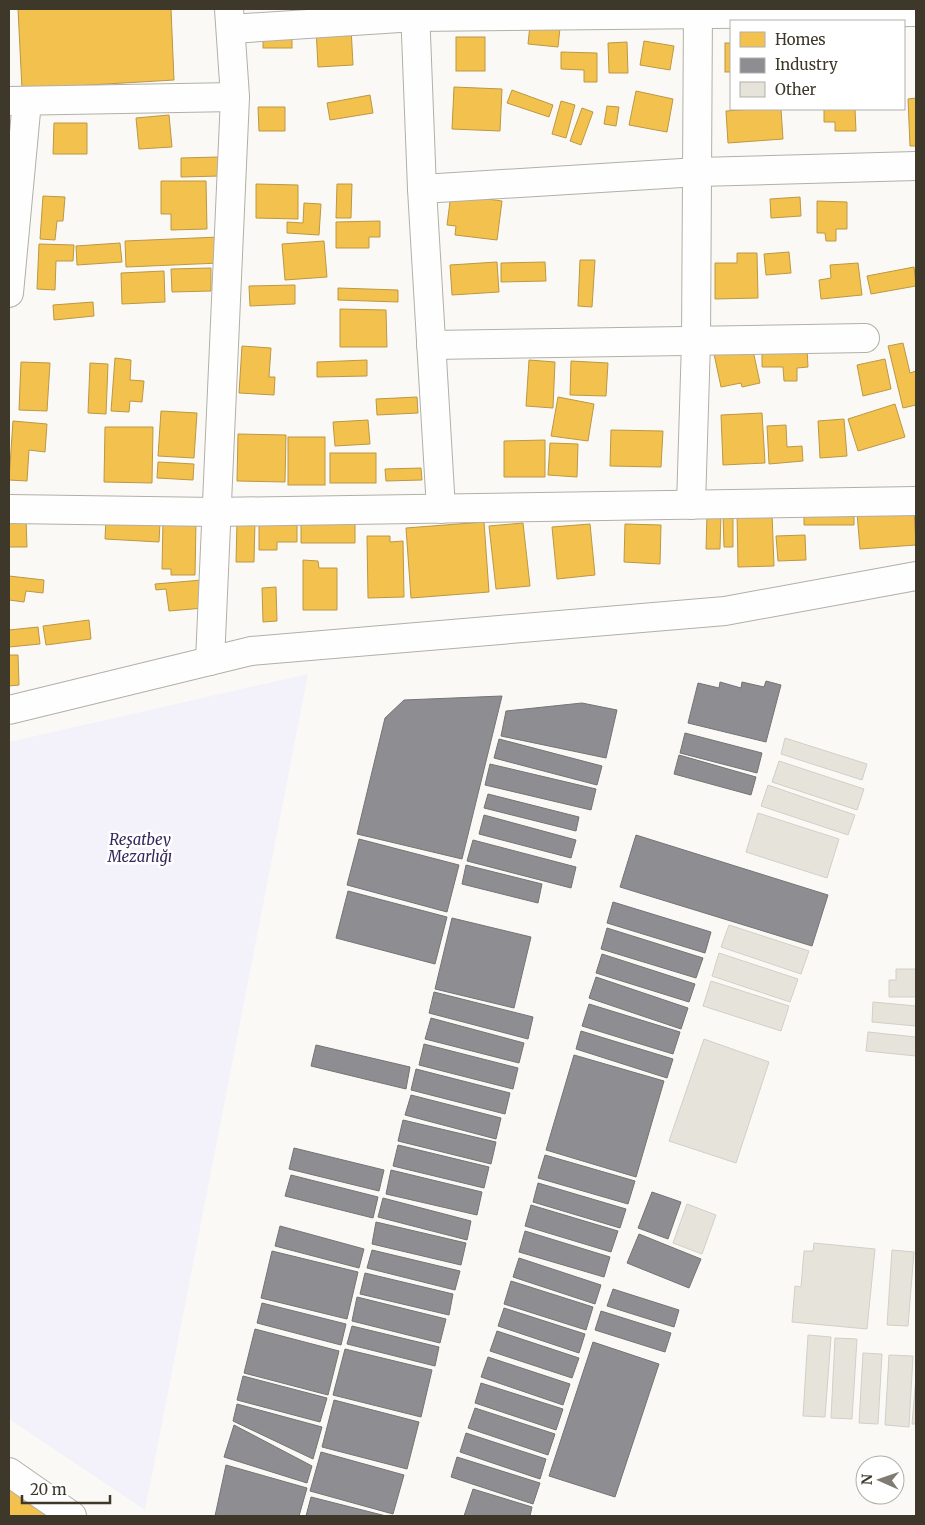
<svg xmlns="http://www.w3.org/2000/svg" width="925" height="1525" font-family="Merriweather,serif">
<rect width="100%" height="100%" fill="#fbf9f6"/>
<polygon fill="#f3f1f9" points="308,674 145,1510 9,1419 9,742"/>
<g fill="#f2c14e" stroke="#bc9843">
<polygon points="18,9 171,9 174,80 22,89"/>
<polygon points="530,25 560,28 558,47 528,44"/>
<polygon points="351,27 353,65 318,67 316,28"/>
<rect x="263" y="34" width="29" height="14"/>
<rect x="456" y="37" width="29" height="34"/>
<polygon points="644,41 674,46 670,70 640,65"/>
<polygon points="627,42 628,73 609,73 608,43"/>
<rect x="725" y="43" width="6" height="29"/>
<polygon points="561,52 597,53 597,82 584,82 584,70 561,69"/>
<polygon points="454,87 502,89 500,131 452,129"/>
<polygon points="512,90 553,105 549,117 507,103"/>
<polygon points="636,91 673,99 667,132 629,125"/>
<polygon points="370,95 373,113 330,120 327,103"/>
<polygon points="916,98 916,146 910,146 908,99"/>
<polygon points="561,101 575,105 566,138 552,134"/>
<polygon points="607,106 619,107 616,126 604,124"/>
<polygon points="258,107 285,107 285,131 259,131"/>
<polygon points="582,108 593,112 581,145 570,141"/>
<polygon points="752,109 781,109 783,139 728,143 726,111"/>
<polygon points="824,109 855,109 856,131 835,131 835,122 824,122"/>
<polygon points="169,115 172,147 139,149 136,118"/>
<polygon points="54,123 87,123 87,154 53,154"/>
<polygon points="219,157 220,176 181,177 181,158"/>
<polygon points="161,181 206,181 207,229 171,230 171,214 161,214"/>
<polygon points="256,184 298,185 298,219 256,218"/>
<polygon points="337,184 352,184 351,218 336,218"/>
<polygon points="451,194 502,201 497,240 455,235 456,226 447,225"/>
<polygon points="43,196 65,197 63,221 57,221 55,240 40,239"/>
<polygon points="800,197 801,216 771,218 770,199"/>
<polygon points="817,201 847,202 847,229 836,229 836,241 826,241 825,233 817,233"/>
<polygon points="304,203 321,204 319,235 287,233 287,222 303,223"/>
<polygon points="380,221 380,237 369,237 369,248 336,248 336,222"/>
<polygon points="219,237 220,263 126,267 125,241"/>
<polygon points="324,241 327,277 285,280 282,244"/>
<polygon points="120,243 122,262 77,265 76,246"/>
<polygon points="39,244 74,245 73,261 56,261 55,290 37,289"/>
<polygon points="789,252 791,273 766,275 764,254"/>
<polygon points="737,253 757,253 758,298 715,299 715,263 737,263"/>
<polygon points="580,260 595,260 592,307 578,306"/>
<polygon points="497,262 499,292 452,295 450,265"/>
<polygon points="545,262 546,281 501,282 501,263"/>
<polygon points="858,263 862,295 821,299 819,280 831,278 830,265"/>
<polygon points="914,267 916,286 871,294 867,276"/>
<polygon points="211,268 211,291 172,292 171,269"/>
<polygon points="164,271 165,302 122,304 121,273"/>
<polygon points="295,285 295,304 250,306 249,286"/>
<polygon points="338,288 398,290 398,302 338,300"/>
<polygon points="93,302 94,316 54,320 53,305"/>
<polygon points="340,309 386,310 387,347 340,347"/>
<polygon points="751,341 760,383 742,387 741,383 721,387 713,349"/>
<polygon points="903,343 910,373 916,371 916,405 903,408 888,346"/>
<polygon points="242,346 271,348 269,377 275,377 274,395 239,393"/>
<polygon points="807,348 808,367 797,368 797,381 784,381 783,367 762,367 762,349"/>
<polygon points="115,358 131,360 130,380 144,381 142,402 130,401 129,412 111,411"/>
<polygon points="885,359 891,389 863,396 857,365"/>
<polygon points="367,360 367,376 317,377 317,362"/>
<polygon points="529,360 555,362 553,408 526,406"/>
<polygon points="571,361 608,363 606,396 570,395"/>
<polygon points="21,362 50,363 47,411 19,410"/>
<polygon points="90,363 108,364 106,414 88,413"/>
<polygon points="417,397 418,413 377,415 376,399"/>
<polygon points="558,397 594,404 588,441 551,436"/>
<polygon points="895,404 905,437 858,451 848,419"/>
<polygon points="161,411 197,413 194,458 158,456"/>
<polygon points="762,413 765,463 723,465 721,415"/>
<polygon points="844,419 847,456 820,458 818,421"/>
<polygon points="368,420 370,444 335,446 333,422"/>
<polygon points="13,421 47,424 45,452 29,450 27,481 9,480"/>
<polygon points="786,425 787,447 802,446 803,461 769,464 767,426"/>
<polygon points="105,427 153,427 152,483 104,482"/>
<polygon points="611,430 663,431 661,467 610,466"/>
<polygon points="238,434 286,435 285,482 237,481"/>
<rect x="288" y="437" width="37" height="48"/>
<polygon points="545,440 545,477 504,477 504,441"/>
<polygon points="550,443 578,444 577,477 548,475"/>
<rect x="330" y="453" width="46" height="30"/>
<polygon points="158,462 194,464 193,480 157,478"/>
<polygon points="421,468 422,480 386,481 385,469"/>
<polygon points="854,510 854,525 804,525 804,511"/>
<polygon points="914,510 916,545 860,549 857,513"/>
<polygon points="772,513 774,566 738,567 737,514"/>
<polygon points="707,514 721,514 720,549 706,549"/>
<polygon points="723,514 733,514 733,547 724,547"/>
<polygon points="9,518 26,518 27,547 9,547"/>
<polygon points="106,519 160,522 159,542 105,539"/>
<polygon points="163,521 196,521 195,575 171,575 171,569 162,569"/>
<polygon points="237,522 255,522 254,562 236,562"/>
<polygon points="259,522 297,523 297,542 277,542 277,550 259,550"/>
<polygon points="484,522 489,592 411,598 406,528"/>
<polygon points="355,523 355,543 301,543 301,524"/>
<polygon points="523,523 530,586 496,589 489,526"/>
<polygon points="590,524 595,575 557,579 552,527"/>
<polygon points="625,524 661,525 660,564 624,562"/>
<polygon points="805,535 806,560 778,561 776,536"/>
<polygon points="367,536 390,536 390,542 403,541 404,597 368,598"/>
<polygon points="303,560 318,561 319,568 337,568 337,610 303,610"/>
<polygon points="9,576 44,580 43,593 26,591 24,602 9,600"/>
<polygon points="202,580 204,608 169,611 166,589 156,590 155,584"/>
<polygon points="276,587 277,621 263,622 262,588"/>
<polygon points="89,620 91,639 46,645 43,626"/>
<polygon points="38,627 40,644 9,647 9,630"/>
<polygon points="9,655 18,655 19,685 9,686"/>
<polygon points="12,1487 53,1516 9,1516 9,1491"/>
</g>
<g fill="#8d8d92" stroke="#757473">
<polygon points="766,681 781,685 766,742 688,723 698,683 719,688 720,682 741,688 742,682 764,687"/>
<polygon points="502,696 462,859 357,834 385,718 404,700"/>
<polygon points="582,703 617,710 606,758 501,736 506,711"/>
<polygon points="685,733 762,753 757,773 680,753"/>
<polygon points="499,739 602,766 597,785 494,758"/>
<polygon points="679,755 756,777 751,795 674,774"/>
<polygon points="490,764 596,789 591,810 485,785"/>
<polygon points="488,794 579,817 576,831 484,808"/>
<polygon points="484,815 576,840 571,858 479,834"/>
<polygon points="636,835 828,895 812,946 620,887"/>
<polygon points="359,839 459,865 447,912 347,885"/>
<polygon points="473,840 576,867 571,888 467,861"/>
<polygon points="466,865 542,884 538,903 462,884"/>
<polygon points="348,891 447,917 435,964 336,938"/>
<polygon points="613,902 711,932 705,953 607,923"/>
<polygon points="452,918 531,937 514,1008 435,989"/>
<polygon points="607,928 703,958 696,978 601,949"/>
<polygon points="602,954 695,984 689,1002 596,973"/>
<polygon points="596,977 688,1008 681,1029 589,998"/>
<polygon points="434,992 533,1017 528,1039 429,1013"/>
<polygon points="589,1004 680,1032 673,1054 582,1026"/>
<polygon points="431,1018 524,1043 519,1063 425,1039"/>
<polygon points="581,1031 673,1059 667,1078 576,1049"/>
<polygon points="424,1044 518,1068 513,1089 419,1065"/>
<polygon points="316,1045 410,1067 406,1089 311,1066"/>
<polygon points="574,1055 664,1081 636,1177 546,1150"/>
<polygon points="416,1069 510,1093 505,1114 411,1090"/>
<polygon points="411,1095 501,1118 496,1139 405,1115"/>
<polygon points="403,1120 496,1142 491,1164 398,1141"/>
<polygon points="398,1145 489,1167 484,1188 393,1166"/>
<polygon points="294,1148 384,1170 379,1191 289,1169"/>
<polygon points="545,1155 635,1181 628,1204 538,1178"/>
<polygon points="391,1170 482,1192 477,1215 386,1194"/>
<polygon points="291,1175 378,1197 373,1218 285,1196"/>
<polygon points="538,1183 626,1209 620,1228 533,1202"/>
<polygon points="652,1192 681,1202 668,1239 638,1228"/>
<polygon points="383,1198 471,1221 467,1240 378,1217"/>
<polygon points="531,1205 618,1231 611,1252 525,1226"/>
<polygon points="376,1222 466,1243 461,1265 372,1244"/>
<polygon points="280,1226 364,1249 359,1268 275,1246"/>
<polygon points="525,1231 610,1257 604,1277 519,1252"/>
<polygon points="639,1234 701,1259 689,1288 627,1263"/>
<polygon points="372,1250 460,1271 455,1290 367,1268"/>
<polygon points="272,1251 358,1272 347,1319 261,1298"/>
<polygon points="519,1258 601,1285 595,1304 513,1277"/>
<polygon points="365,1273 453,1294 449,1315 360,1294"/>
<polygon points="511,1281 593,1307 586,1330 504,1304"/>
<polygon points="613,1289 679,1310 674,1327 607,1306"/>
<polygon points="357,1297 446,1319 440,1343 352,1321"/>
<polygon points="262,1303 346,1324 341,1345 257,1323"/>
<polygon points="504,1308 585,1334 579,1353 498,1326"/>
<polygon points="601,1311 671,1333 665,1352 595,1330"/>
<polygon points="352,1326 439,1347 435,1366 347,1344"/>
<polygon points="255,1329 339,1351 328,1395 244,1373"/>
<polygon points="497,1331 579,1358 572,1378 490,1351"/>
<polygon points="593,1342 659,1364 615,1497 549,1476"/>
<polygon points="345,1349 432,1370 421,1417 333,1395"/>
<polygon points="488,1357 570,1384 563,1405 481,1377"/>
<polygon points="243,1376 327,1398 320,1422 237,1400"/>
<polygon points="481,1383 563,1409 556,1430 475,1403"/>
<polygon points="334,1400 419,1422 407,1469 322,1447"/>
<polygon points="237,1404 322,1427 313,1459 233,1421"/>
<polygon points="475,1408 555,1434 548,1455 468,1428"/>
<polygon points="234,1425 312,1466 307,1483 224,1457"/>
<polygon points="466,1433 546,1459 540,1479 460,1452"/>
<polygon points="321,1452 404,1475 393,1514 310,1491"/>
<polygon points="457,1457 540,1483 533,1504 451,1477"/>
<polygon points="226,1465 307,1488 299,1516 215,1516"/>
<polygon points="473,1489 532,1507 530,1516 464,1516"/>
<polygon points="311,1497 386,1516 306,1516"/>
</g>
<g fill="#e6e3da" stroke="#d2cfc7">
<polygon points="785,738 867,764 862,780 781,754"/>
<polygon points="779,761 864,789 857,810 772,782"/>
<polygon points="768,785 855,815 848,835 761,806"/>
<polygon points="758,813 839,839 827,878 746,852"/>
<polygon points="729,925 809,951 801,974 721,947"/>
<polygon points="719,953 798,979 790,1002 712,976"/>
<polygon points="896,969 916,969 916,997 889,997 889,980 896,980"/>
<polygon points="711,981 789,1006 781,1031 703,1006"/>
<polygon points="873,1002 916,1006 916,1026 872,1022"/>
<polygon points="868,1032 916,1037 916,1056 866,1051"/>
<polygon points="704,1039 769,1062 736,1163 669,1141"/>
<polygon points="687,1204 716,1215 702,1254 673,1243"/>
<polygon points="814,1243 875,1249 867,1329 792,1322 795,1286 801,1287 804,1251 813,1251"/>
<polygon points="892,1250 914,1252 908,1326 887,1325"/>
<polygon points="808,1335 831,1337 825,1417 803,1416"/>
<polygon points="835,1338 857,1339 852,1419 831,1418"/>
<polygon points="863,1353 882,1354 878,1424 859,1423"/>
<polygon points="889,1355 913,1356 909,1427 885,1425"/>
<polygon points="916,1377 916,1424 912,1424"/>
</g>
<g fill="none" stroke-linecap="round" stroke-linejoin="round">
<defs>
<g id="minor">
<polyline points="415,9 422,189 441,509"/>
<polyline points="231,29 415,17 916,12"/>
<polyline points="9,101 235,97"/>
<polyline points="422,189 698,172 916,166"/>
<polyline points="9,293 27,101"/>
<polyline points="431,345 865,338"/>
<polyline points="691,505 696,342 698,9"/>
<polyline points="9,509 216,512 916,501"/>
<polyline points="210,661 235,97 229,9"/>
<polyline points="9,710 251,651 725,611 916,576"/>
<polyline points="9,1472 72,1516"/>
</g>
</defs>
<use href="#minor" stroke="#b2afa7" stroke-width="30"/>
<use href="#minor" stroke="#fefefe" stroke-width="28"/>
</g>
<g text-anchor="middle" stroke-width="5" stroke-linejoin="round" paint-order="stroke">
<g font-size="15" font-style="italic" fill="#34275d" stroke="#fff">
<text x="140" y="845">Reşatbey<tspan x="140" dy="17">Mezarlığı</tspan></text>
</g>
</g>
<rect width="925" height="1525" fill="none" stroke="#3d382a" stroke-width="20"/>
<rect x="730" y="20" width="175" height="90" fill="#ffffff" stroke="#b1afaa"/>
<rect x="740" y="32" width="25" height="15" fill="#f2c14e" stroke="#b1afaa"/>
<text x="775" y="45" font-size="15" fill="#3d382a">Homes</text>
<rect x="740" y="58" width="25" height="15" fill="#8d8d92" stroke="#b1afaa"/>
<text x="775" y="70" font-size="15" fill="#3d382a">Industry</text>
<rect x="740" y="82" width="25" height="15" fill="#e6e3da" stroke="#b1afaa"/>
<text x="775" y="95" font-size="15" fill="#3d382a">Other</text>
<g transform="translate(880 1480) rotate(272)"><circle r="24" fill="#ffffff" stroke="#b1afaa"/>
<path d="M0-4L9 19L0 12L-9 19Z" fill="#807c71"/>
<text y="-8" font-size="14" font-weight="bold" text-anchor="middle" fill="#3d382a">N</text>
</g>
<path d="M22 1495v8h88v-8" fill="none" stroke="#3d382a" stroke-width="2.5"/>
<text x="30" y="1495" font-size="15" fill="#3d382a" stroke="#ffffff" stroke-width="4" paint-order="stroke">20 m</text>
</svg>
